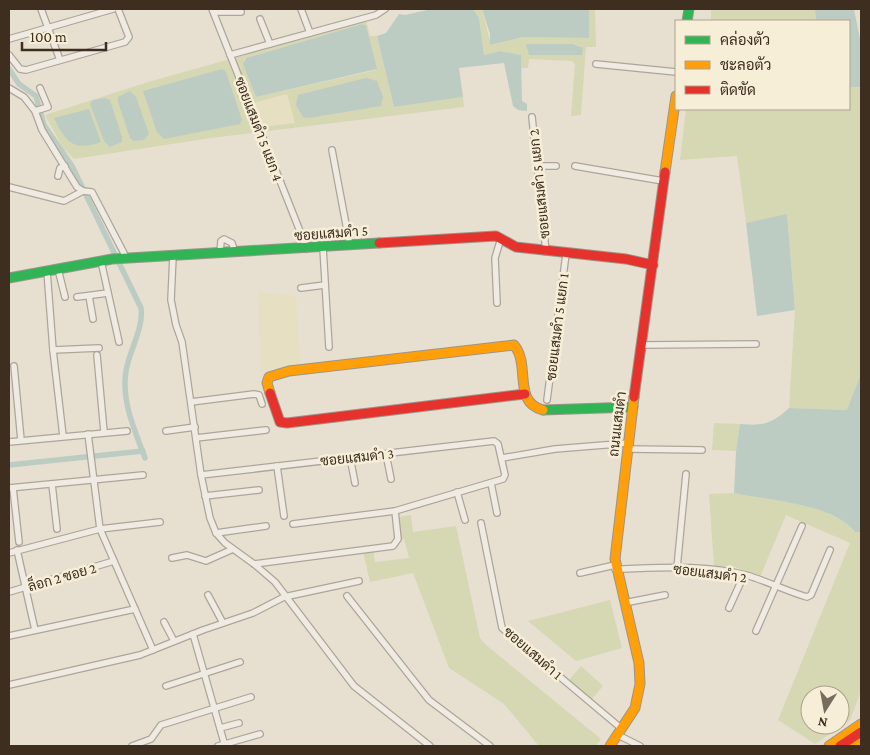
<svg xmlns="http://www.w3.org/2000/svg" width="870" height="755" font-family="'Crimson Pro',Sarabun,serif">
<rect width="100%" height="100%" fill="#e7e0d1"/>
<g fill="#e6dfc2">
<polygon points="287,94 295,123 261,127 253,103"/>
<polygon points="258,292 296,296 301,366 260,371"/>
</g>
<g fill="#d6d7b3" fill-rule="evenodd">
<polygon points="473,9 482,9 491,45 523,37 589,38 589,9 595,9 596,47 586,47 581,115 571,116 575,64 572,61 529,59 528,68 521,68 521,55 500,51 484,55 479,18"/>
<polygon points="711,9 825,9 815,9 816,21 711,21"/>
<path d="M366,21l4,15h7l17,71 69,-10 1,10 -253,31 -137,21 -11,-11 -18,-33 103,-33zM362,24l14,46 -120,27 -12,-37 2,-2zM287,94l8,29 -34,4 -8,-24zM96,99l14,2 12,41 -32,-38z"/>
<polygon points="849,87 861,87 861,374 848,410 789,408 795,310 787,215 746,223 737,156 680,160 686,109 849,109"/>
<polygon points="714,423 740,424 736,451 712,450"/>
<path d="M734,493c35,8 99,10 121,39h6v159l-11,29 -35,24 -37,-24 72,-177 -64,-28 -26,62 -27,-11h-19l-5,-72zM810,695h30v30h-30z"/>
<polygon points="411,515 413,532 456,526 480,638 486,645 601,739 596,746 539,746 504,704 449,668 413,573 370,582 363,551 373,550 375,562 409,558 404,539 400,539 399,517"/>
<polygon points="610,600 622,648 576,661 528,621"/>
<polygon points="581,666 603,686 592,699 569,680"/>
</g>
<g fill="#bcccc2">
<polygon points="432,9 473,9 479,18 484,55 500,51 521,55 522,101 527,104 527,111 518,110 513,106 504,63 459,68 463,97 394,107 377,36 386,33 399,14 405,15"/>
<polygon points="482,9 589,9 589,38 523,37 490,45 490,34"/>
<polygon points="815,9 854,9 861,44 861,87 849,87 849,21 816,21"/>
<polygon points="362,24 366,26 377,69 256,97 243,64 246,58"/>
<polygon points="572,44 583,48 582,55 529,55 526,44"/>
<polygon points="222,69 226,72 242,120 240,124 164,139 157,132 143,91"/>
<polygon points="366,78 377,81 383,97 381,106 309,118 303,117 296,105 298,95"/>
<polygon points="130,91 136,97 149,134 144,140 134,141 130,138 118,102 118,97"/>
<polygon points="105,98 110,100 122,137 122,142 110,147 104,141 90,104 93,100"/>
<path d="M89,109l12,33c-27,10 -36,0 -47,-24z"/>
<polygon points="787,214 795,310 757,316 746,223"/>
<path d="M861,374v158h-6c-22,-29 -86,-31 -121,-39l2,-42 4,-27c24,2 31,0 49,-16l58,2z"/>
</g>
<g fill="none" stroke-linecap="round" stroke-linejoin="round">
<g stroke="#bcccc2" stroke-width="5.5">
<path d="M9,69l10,15 17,12 8,29 28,41 69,142c3,20 -12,43 -15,63 -5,30 9,60 19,87"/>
<polyline points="9,465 143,451"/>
</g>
<defs>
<g id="street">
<polyline points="41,9 60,60"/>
<polyline points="212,9 307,249"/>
<polyline points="301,9 310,33"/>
<polyline points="214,12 241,12"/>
<polyline points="260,19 270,44"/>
<polyline points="9,39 113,9"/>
<polyline points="9,55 20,69 26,70 125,42 129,37 118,9"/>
<polyline points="230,55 376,15 385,9"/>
<polyline points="596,64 676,72"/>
<polyline points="9,88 24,97 35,111 42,130 77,187 83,191"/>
<polyline points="35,111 48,107 40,88"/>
<polyline points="532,117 546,252"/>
<polyline points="332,150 350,246"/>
<polyline points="537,166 556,166"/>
<polyline points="575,166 663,181"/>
<polyline points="58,176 60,168 65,166"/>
<polyline points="9,187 64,201 83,191 92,192 127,259"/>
<polyline points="323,248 329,347"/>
<polyline points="220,253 221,241 224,239 232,243 235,253"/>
<polyline points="173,256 171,300 176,325 182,342 201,475 210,518 216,533 225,543 254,564 275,582 354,686 430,746"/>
<polyline points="101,261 119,342"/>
<polyline points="58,269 65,297"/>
<polyline points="47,271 53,350 63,436"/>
<polyline points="301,288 325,285"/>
<polyline points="89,296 93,319"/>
<polyline points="77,297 108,293"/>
<polyline points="497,303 495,258 501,238"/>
<polyline points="642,345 756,344"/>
<polyline points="53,350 99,348"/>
<polyline points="97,355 104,432"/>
<polyline points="14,366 21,440"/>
<polyline points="547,400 566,254"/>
<polyline points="191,402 254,394 259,395 262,404"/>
<polyline points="166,431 195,427"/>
<polyline points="88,434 100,529 153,650"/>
<polyline points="196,438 266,430"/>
<polyline points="9,442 127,431"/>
<polyline points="628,449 702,450"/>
<polyline points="386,454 391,479"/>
<polyline points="350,457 355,483"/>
<polyline points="502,458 555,449 629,443"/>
<polyline points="277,466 284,516"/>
<polyline points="201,475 494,441 498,444 505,475 503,479 395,511 293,524"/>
<polyline points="491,483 497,513"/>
<polyline points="52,484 57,529"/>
<polyline points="9,488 143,475"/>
<polyline points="13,488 19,542"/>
<polyline points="457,492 465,520"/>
<polyline points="205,496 259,490"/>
<polyline points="481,523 502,628 622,729"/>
<polyline points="216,533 266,526"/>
<polyline points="17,550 35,630"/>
<polyline points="9,553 100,529 160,522"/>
<polyline points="172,558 187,555 206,561 233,549"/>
<polyline points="254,564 393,546 398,539 395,511"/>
<polyline points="677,568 686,474"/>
<path d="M615,569c41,-1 91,-5 131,6 21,6 40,16 61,22l4,-2 19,-45"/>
<polyline points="580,573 615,565"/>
<polyline points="9,592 114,561"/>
<polyline points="208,595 223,623"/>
<polyline points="347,596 429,700 490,746"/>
<polyline points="624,603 665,595"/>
<polyline points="729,608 744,575"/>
<polyline points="164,622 174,641"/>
<polyline points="756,631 802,526"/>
<polyline points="193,634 225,746"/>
<polyline points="9,636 135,609"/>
<polyline points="9,685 140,655 203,630 253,613 284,597 359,581"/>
<polyline points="166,686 240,662"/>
<polyline points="220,728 239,723"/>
<polyline points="618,735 640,746"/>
<polyline points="132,746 151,739 161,725 251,697"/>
<polyline points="218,746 260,734"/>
</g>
<g id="fast">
<polyline points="687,21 689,9"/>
<polyline points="9,278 112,259 379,243"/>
<polyline points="543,410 633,407"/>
</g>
<g id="slow">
<polyline points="665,172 676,96"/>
<path d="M270,393l-3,-10 2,-6 20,-6 225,-26c17,20 -2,57 29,65"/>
<polyline points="610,746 635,708 640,684 639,663 615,559 634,397"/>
<polyline points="829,746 861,724"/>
<polyline points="853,746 861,740"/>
</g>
<g id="jam">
<polyline points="379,243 496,236 516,247 626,259 653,265"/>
<polyline points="270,393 280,422 287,423 525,394"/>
<polyline points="634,397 665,172"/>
<polyline points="840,746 861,732"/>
</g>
</defs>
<use href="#street" stroke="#ada599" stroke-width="8"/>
<use href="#fast" stroke="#9c958a" stroke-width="11"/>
<use href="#slow" stroke="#9c958a" stroke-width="11"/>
<use href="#jam" stroke="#9c958a" stroke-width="11"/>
<use href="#street" stroke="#efebe3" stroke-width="5.5"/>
<use href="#fast" stroke="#30b455" stroke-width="9"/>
<use href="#slow" stroke="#ff9f0a" stroke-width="9"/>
<use href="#jam" stroke="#e5322d" stroke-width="9"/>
</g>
<g text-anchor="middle" stroke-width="5" stroke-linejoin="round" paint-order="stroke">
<g font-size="14" fill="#3d2e20" stroke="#f7eed8">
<text transform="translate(259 129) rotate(69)" y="5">ซอยแสมดำ 5 แยก 4</text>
<text transform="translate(539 184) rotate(-96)" y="5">ซอยแสมดำ 5 แยก 2</text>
<text transform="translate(331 233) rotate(-4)" y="5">ซอยแสมดำ 5</text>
<text transform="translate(557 327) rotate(-83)" y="5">ซอยแสมดำ 5 แยก 1</text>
<text transform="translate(617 424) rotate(-83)" y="5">ถนนแสมดำ</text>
<text transform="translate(357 457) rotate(-6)" y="5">ซอยแสมดำ 3</text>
<text transform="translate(710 573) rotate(7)" y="5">ซอยแสมดำ 2</text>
<text transform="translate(62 577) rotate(-16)" y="5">ล็อก 2 ซอย 2</text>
<text transform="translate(533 653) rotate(41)" y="5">ซอยแสมดำ 1</text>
</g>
</g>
<rect width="870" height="755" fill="none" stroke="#3d2e20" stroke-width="20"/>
<rect x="675" y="20" width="175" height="90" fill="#f7eed8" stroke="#ada18e"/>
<rect x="685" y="36" width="25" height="8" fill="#30b455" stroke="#ada18e"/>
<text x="720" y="45" font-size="15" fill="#3d2e20">คล่องตัว</text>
<rect x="685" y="61" width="25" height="8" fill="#ff9f0a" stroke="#ada18e"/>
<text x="720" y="70" font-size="15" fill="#3d2e20">ชะลอตัว</text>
<rect x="685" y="86" width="25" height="8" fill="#e5322d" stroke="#ada18e"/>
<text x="720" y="95" font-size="15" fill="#3d2e20">ติดขัด</text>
<g transform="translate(825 710) rotate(191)"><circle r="24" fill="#f7eed8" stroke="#ada18e"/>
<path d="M0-4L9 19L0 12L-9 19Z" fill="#786c5e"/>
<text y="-8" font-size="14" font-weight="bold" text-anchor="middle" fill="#3d2e20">N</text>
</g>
<path d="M22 42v8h84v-8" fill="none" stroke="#3d2e20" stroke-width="2.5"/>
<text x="30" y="42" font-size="15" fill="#3d2e20" stroke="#f7eed8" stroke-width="4" paint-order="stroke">100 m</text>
</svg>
